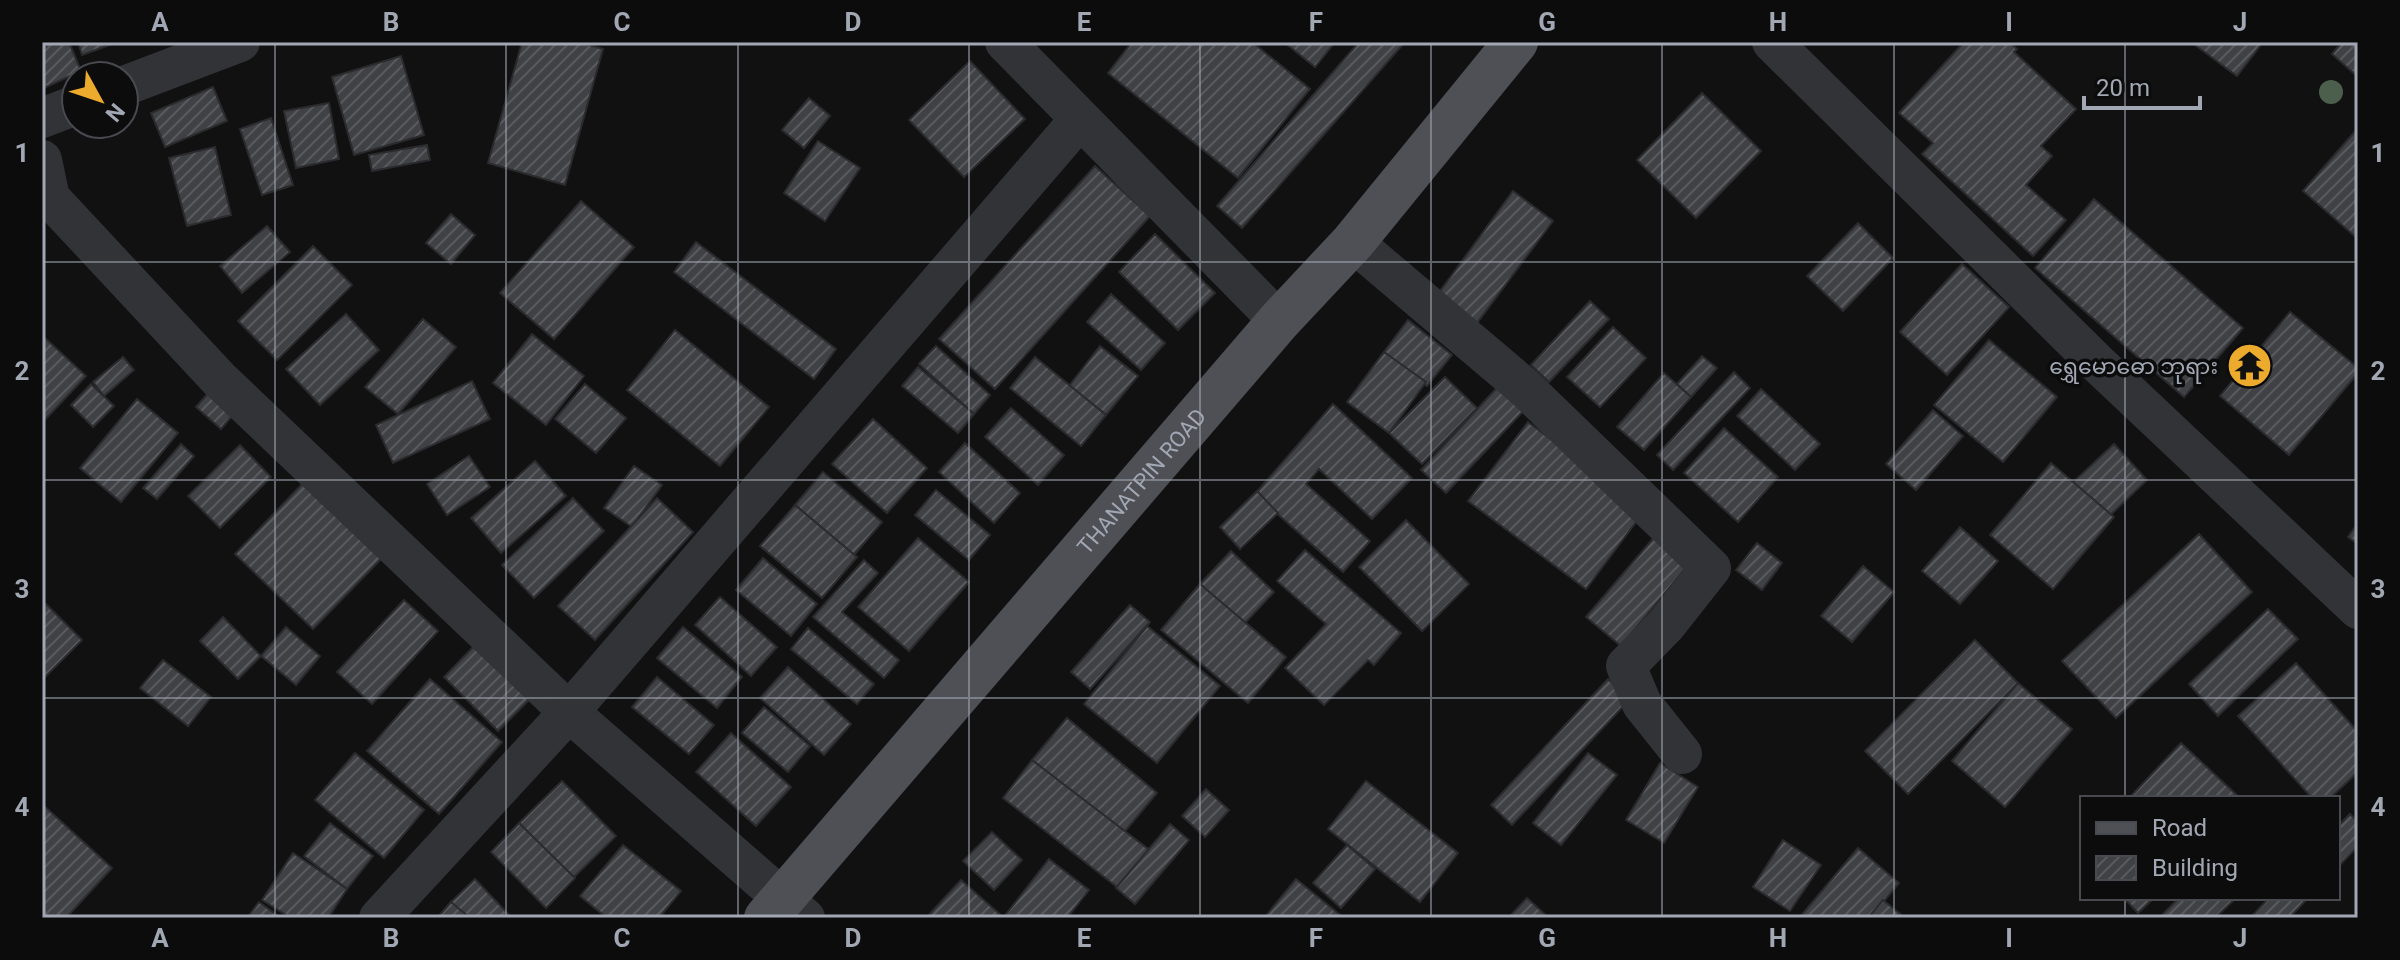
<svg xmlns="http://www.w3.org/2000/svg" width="2400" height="960" font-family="Roboto,'Noto Sans Myanmar',sans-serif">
<defs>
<pattern id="building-hatch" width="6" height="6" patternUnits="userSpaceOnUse" patternTransform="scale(2)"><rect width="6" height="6" fill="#404145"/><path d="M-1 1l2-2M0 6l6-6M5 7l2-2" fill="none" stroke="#585a5d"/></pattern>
</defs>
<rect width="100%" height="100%" fill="#111112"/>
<g fill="url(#building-hatch)" stroke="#2b2b2e" stroke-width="2">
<polygon points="42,42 69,42 81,71 42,89"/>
<polygon points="78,42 118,42 82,55"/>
<polygon points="522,42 579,42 603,49 565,185 488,163"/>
<polygon points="1132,42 1252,42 1310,89 1238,178 1108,73"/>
<polygon points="1284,42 1335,42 1315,67"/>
<polygon points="1359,42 1405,42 1242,228 1217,206"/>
<polygon points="1964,42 2009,42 2017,49 2014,52 2076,109 2041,146 2052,156 2026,185 2066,220 2033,256 1922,154 1933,143 1899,113"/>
<polygon points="2191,42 2263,42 2237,76"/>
<polygon points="2342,42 2358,42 2358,77 2332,54"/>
<polygon points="401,56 424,135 354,155 332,77"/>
<polygon points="970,61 1025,119 964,177 909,120"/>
<polygon points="213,87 227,121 165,147 151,113"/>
<polygon points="1702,93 1761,151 1696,218 1637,160"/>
<polygon points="809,98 830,116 804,148 782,130"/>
<polygon points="329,103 339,159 296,168 284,111"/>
<polygon points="271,118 293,185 262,195 240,129"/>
<polygon points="2358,128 2358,239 2303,191"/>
<polygon points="818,141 860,168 825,221 784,193"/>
<polygon points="427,145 430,160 372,171 369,155"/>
<polygon points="215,147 231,215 187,226 169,158"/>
<polygon points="1095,166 1150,216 995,389 939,339"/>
<polygon points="1513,191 1553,221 1474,327 1435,298"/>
<polygon points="2094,199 2243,328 2184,397 2035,268"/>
<polygon points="581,201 634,247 554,339 500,293"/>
<polygon points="451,214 475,235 451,264 426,243"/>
<polygon points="1858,223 1893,258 1843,311 1807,276"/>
<polygon points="267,226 290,252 242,293 220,266"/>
<polygon points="1155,234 1215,293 1178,330 1119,272"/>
<polygon points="696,242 836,349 814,379 674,272"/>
<polygon points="313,246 352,285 277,360 238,321"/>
<polygon points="1962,264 2009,307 1947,375 1900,332"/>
<polygon points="1111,294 1165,343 1141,370 1087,322"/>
<polygon points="1590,301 1609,319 1549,382 1531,365"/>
<polygon points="2290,312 2358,368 2358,373 2289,455 2220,396"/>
<polygon points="346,314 379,350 320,405 286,369"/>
<polygon points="423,319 456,347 398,414 365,387"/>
<polygon points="1408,320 1452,355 1427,386 1384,352"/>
<polygon points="1613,327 1646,358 1600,407 1567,377"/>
<polygon points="675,330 769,407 720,466 627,390"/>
<polygon points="532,334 584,376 546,425 493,383"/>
<polygon points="45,338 86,376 42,423 42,341"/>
<polygon points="1989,340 2057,397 2003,462 1934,405"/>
<polygon points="936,346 990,395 974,414 919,364"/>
<polygon points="1100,346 1138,376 1106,415 1069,386"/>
<polygon points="1384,352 1426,382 1389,433 1347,402"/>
<polygon points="1702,356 1717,368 1691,397 1677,384"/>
<polygon points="123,357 134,370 104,396 93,382"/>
<polygon points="1035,357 1106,415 1081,446 1010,388"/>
<polygon points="918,367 974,414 958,433 902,386"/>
<polygon points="1734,372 1750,388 1673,470 1657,455"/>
<polygon points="1664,373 1691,397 1644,450 1617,427"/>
<polygon points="1445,377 1477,408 1422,464 1389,433"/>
<polygon points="1505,379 1531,403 1446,493 1421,470"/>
<polygon points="472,381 490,419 393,463 376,425"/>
<polygon points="218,382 242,404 221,429 196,407"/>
<polygon points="91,384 114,406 93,427 71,405"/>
<polygon points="585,384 626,418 596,453 555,419"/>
<polygon points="1761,389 1820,444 1795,470 1737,416"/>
<polygon points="137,399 178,433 121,502 80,468"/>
<polygon points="1333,404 1412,478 1372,519 1319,469 1306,484 1370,541 1343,572 1255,494"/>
<polygon points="1011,408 1064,455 1038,485 985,437"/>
<polygon points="1933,410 1963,436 1916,490 1886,464"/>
<polygon points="873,419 927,468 887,513 832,464"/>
<polygon points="1528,422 1645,510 1586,589 1468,501"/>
<polygon points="1724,428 1778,477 1738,522 1684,473"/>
<polygon points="965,443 1020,493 994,523 939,472"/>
<polygon points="181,444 194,456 157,499 143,488"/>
<polygon points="2114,444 2147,480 2102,523 2068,487"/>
<polygon points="240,445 271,477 220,528 188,496"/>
<polygon points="469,456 490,487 447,515 427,484"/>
<polygon points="535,461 566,496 501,553 471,518"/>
<polygon points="2051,463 2114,517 2053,589 1990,535"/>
<polygon points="634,466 662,485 632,527 604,508"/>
<polygon points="823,472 882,522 854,555 795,505"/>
<polygon points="306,480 385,555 313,629 235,554"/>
<polygon points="936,490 990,535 969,560 915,515"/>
<polygon points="1257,491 1278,513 1240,549 1220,527"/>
<polygon points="573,498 604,531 534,598 502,565"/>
<polygon points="657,498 693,532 595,640 558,606"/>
<polygon points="795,505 857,557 822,598 760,546"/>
<polygon points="1406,520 1469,584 1422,631 1359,567"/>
<polygon points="2358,523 2358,544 2348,537"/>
<polygon points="1960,527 1998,561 1960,604 1922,571"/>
<polygon points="1657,534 1691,562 1621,646 1586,617"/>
<polygon points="2199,534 2252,592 2116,718 2062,661"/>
<polygon points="918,538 969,582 909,651 858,607"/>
<polygon points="1757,543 1782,563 1762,590 1736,570"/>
<polygon points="1305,550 1401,633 1374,665 1368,660 1324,705 1285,668 1326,624 1277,581"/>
<polygon points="1231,551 1274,592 1244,624 1200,584"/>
<polygon points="763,558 817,604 791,636 736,590"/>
<polygon points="864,560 878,573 842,612 899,660 884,678 813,617"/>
<polygon points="1863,566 1894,592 1852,642 1821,616"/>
<polygon points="1200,584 1286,657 1248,703 1161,630"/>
<polygon points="720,597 777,647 751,676 695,625"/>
<polygon points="42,600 82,640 42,680"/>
<polygon points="404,600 438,631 372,704 337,672"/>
<polygon points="1130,605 1150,622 1090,689 1071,672"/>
<polygon points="2268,609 2298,639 2218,716 2189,684"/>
<polygon points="223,617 261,656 238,679 200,641"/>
<polygon points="1147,626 1220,686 1157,763 1084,704"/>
<polygon points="286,627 320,656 296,685 261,656"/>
<polygon points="683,627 742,677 717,708 657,658"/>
<polygon points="808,628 874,684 857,704 791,649"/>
<polygon points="1975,640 2018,683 1908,794 1865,751"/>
<polygon points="479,641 534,695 498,731 444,677"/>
<polygon points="163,660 211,697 188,726 140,688"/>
<polygon points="2296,663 2358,732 2358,772 2330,798 2312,798 2238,716"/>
<polygon points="788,667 851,724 824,755 760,698"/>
<polygon points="657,677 714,725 689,754 632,707"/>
<polygon points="430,679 502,742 439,814 367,751"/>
<polygon points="1608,679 1630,699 1512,825 1491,805"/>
<polygon points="2018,683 2072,729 2005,807 1952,761"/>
<polygon points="764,707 810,746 788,772 742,733"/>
<polygon points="1067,718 1157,793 1121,836 1032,760"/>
<polygon points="731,733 791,787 756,826 696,772"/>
<polygon points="2181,743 2240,798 2131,796"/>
<polygon points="355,753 424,810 384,858 315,800"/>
<polygon points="1588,753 1617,775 1561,845 1533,823"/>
<polygon points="1032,760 1156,855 1126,894 1003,798"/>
<polygon points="1660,763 1698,787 1664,843 1626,820"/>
<polygon points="562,781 616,836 573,878 519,823"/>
<polygon points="1366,781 1458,853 1420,902 1328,829"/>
<polygon points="1206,789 1229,810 1205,837 1182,816"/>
<polygon points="42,804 112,868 66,918 42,918"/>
<polygon points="2350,814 2358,822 2358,846 2338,867 2338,826"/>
<polygon points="330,823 373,856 347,889 304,856"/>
<polygon points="519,823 575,878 546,908 491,852"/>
<polygon points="1170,824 1189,840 1135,904 1116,888"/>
<polygon points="992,832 1022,860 994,890 963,861"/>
<polygon points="1783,840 1821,865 1790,911 1753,887"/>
<polygon points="623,845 681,891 659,918 607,918 580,896"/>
<polygon points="1347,845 1375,869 1341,908 1313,883"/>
<polygon points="1858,848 1899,883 1870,918 1799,918"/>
<polygon points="293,853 347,889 328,918 291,918 262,900"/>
<polygon points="1049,859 1089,890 1067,918 1003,918"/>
<polygon points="475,879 512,918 466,918 451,902"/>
<polygon points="1296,879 1344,918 1264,918"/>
<polygon points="961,880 1003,917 1002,918 926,918"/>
<polygon points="1527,898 1549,918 1508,918"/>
<polygon points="2124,898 2154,898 2138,913"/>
<polygon points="2179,898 2236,898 2215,918 2159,918"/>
<polygon points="2269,898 2308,898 2289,918 2250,918"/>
<polygon points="1883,900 1905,918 1868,918"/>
<polygon points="259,902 281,918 247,918"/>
<polygon points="451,902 470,918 437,918"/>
</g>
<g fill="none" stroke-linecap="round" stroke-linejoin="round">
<g stroke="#323337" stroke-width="40">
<polyline points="1005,42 1279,321"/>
<polyline points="1772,42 2095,361 2358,609"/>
<polyline points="124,86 240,42"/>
<polyline points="42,118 76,105"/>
<polyline points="42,160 50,198 219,379 569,712 805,918"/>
<polyline points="1353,242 1525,388 1711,568 1666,625 1626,666 1642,704 1682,754"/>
<polyline points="379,918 569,712 1080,119"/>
</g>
<path stroke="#4e5056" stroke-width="44" id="s1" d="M766,918l513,-597 74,-79 163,-200"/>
</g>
<circle fill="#4b5f4c" cx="2331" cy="92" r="12"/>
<path fill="none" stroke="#a2a8b3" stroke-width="2" stroke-opacity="0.55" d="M275,42v876M506,42v876M738,42v876M969,42v876M1200,42v876M1431,42v876M1662,42v876M1894,42v876M2125,42v756M42,262h2316M42,480h2316M42,698h2316M2125,898v20"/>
<defs>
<symbol id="temple-disc" viewBox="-11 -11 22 22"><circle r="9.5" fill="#edab2e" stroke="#0c0c0d"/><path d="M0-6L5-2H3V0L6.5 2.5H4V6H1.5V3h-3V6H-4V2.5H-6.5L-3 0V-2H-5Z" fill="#111"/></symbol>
</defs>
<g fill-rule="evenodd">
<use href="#temple-disc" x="2224" y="340" width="51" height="51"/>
</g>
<g text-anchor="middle" stroke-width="7" stroke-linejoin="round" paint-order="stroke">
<g font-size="22" fill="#a2a8b3" stroke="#0c0c0d" text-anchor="end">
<text x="2218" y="374">ရွှေမောဓော ဘုရား</text>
</g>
<g font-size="22" fill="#a2a8b3" stroke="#0c0c0d">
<text dy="8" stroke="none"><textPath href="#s1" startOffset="576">THANATPIN ROAD</textPath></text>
</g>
</g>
<rect width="2400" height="960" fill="none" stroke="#0c0c0d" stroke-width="88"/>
<rect x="2080" y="796" width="260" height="104" fill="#0c0c0d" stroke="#484a4f" stroke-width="2"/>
<rect x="2096" y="822" width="40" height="12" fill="#4e5056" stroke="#484a4f" stroke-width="2"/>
<text x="2152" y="836" font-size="24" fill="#a2a8b3">Road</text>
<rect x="2096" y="856" width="40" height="24" fill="url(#building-hatch)" stroke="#484a4f" stroke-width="2"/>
<text x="2152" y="876" font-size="24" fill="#a2a8b3">Building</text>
<g transform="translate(100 100) rotate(130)"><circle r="38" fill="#0c0c0d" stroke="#484a4f" stroke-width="2"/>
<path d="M0-6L14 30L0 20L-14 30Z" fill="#edab2e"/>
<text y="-12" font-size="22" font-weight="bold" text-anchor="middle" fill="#a2a8b3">N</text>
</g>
<path d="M2084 96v12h116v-12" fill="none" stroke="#a2a8b3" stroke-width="4"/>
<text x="2096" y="96" font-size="24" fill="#a2a8b3" stroke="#0c0c0d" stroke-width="6" paint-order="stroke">20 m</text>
<rect x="44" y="44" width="2312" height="872" fill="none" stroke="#a2a8b3" stroke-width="3"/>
<g font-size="26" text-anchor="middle" font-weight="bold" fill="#a2a8b3">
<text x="160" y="31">A</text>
<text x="391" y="31">B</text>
<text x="622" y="31">C</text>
<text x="853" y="31">D</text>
<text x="1084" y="31">E</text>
<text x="1316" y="31">F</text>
<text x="1547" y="31">G</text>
<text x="1778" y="31">H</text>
<text x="2009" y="31">I</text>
<text x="2240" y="31">J</text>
<text x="22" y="162">1</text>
<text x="2378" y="162">1</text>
<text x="22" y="380">2</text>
<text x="2378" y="380">2</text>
<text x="22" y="598">3</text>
<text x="2378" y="598">3</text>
<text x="22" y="816">4</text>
<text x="2378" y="816">4</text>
<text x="160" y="947">A</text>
<text x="391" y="947">B</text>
<text x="622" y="947">C</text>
<text x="853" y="947">D</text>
<text x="1084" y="947">E</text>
<text x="1316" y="947">F</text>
<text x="1547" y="947">G</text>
<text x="1778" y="947">H</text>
<text x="2009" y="947">I</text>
<text x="2240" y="947">J</text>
</g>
</svg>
